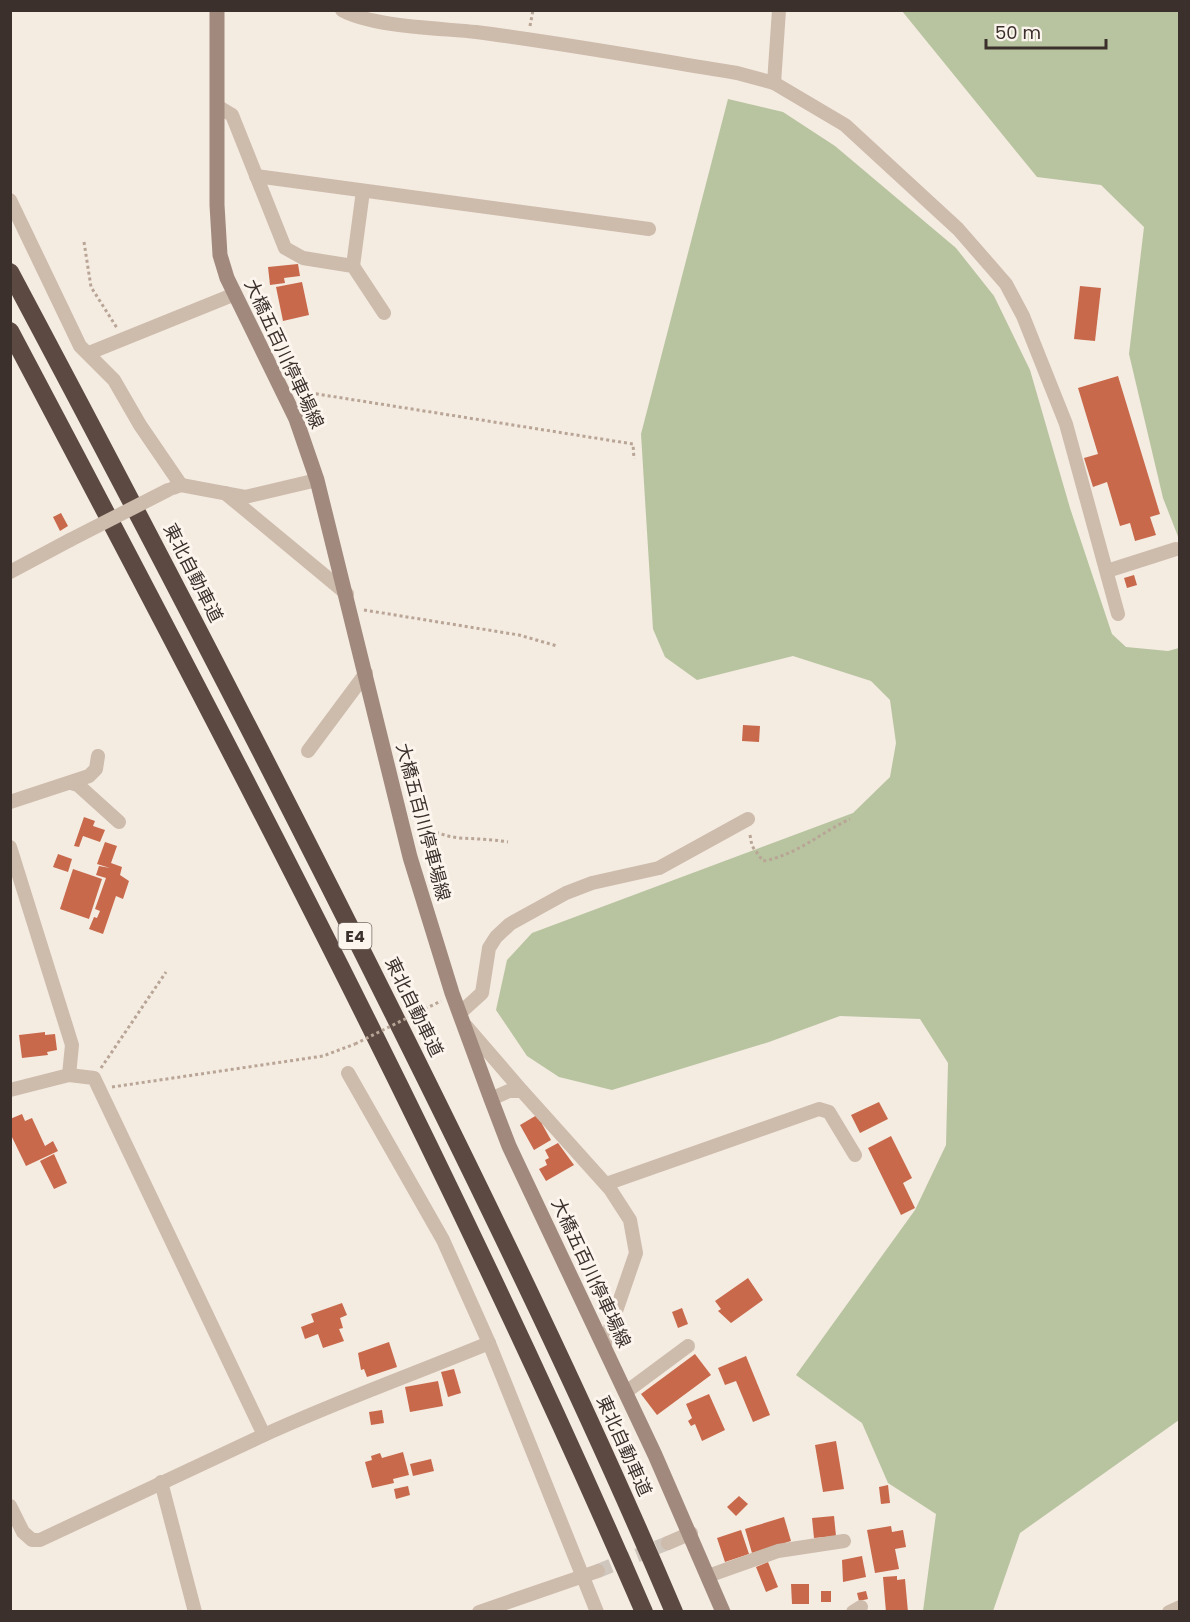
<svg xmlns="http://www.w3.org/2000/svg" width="1190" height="1622" font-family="Poppins,'Noto Sans JP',sans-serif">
<rect width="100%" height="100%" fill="#f4ebe1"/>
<g fill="#b8c4a0">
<polygon points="902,11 1179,11 1179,539 1163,498 1129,354 1144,227 1101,185 1037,177"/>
<polygon points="728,99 783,112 835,146 956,248 994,296 1030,370 1070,508 1112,634 1126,647 1168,651 1179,648 1179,1420 1020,1533 993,1611 923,1611 936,1514 888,1483 862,1423 796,1375 915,1210 946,1145 948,1063 920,1019 840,1016 769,1042 612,1090 559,1077 527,1056 496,1010 507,960 532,933 853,813 890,777 896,743 890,700 871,681 793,656 697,680 665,657 653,629 641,434"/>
</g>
<g fill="#c8694b">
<polygon points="298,264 300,276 284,278 285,283 270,285 268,267"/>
<polygon points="302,282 309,315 283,321 276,287"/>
<polygon points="1080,286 1101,288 1095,341 1074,339"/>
<polygon points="1118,376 1160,514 1150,517 1156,535 1135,541 1130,523 1120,526 1107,482 1093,487 1084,458 1098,454 1078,388"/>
<polygon points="61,513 68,526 60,531 53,517"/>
<polygon points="1134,575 1137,585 1127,588 1124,578"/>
<polygon points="743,725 760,726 759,742 742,741"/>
<polygon points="84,817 95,821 93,826 105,830 100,842 83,836 79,847 74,846"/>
<polygon points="105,842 117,846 111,863 122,867 120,875 129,881 123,899 116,896 103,934 89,929 94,917 97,918 100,911 95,909 106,878 96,875 99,866 110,868 97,864"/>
<polygon points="58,854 72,859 68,872 53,867"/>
<polygon points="73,869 102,879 89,919 60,909"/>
<polygon points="45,1032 45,1035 55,1034 57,1050 47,1052 48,1055 22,1058 19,1035"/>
<polygon points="879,1102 888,1119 860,1133 851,1115"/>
<polygon points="22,1114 25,1121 32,1118 45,1146 53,1141 58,1151 26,1166 10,1133 10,1119"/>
<polygon points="537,1115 544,1122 542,1124 551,1140 534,1150 520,1125"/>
<polygon points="891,1136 912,1178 903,1183 915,1208 901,1215 868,1148"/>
<polygon points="558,1143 574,1165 546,1181 539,1169 547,1165 545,1160 549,1158 545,1150"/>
<polygon points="54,1154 67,1183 54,1189 40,1161"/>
<polygon points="748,1278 763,1300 731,1323 718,1311 721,1309 715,1301"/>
<polygon points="342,1303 347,1315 340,1318 343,1328 339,1329 344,1341 323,1348 318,1334 305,1339 301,1327 314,1322 311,1314"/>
<polygon points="682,1308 688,1324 678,1328 672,1312"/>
<polygon points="389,1342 397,1367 367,1377 364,1369 361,1370 358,1353"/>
<polygon points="695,1354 711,1375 657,1415 641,1394"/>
<polygon points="746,1356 770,1415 753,1422 736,1381 725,1385 718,1368"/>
<polygon points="454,1369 461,1393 448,1397 441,1372"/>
<polygon points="438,1381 443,1406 410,1412 405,1387"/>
<polygon points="709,1394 725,1430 702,1441 695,1424 691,1426 688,1421 692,1418 686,1404"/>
<polygon points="382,1410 384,1423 371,1425 369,1412"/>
<polygon points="836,1441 844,1489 823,1492 815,1445"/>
<polygon points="403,1452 409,1475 393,1479 394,1483 372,1488 365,1462 372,1460 371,1456 380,1453 382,1458"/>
<polygon points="431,1459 434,1471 413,1476 410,1464"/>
<polygon points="888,1485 890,1503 881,1504 879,1487"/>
<polygon points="408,1486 410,1495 396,1499 394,1489"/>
<polygon points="739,1496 748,1504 736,1516 727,1507"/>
<polygon points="834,1516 836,1536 814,1538 812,1518"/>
<polygon points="784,1517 791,1541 752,1553 745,1529"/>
<polygon points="891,1526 892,1532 903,1530 906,1547 895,1549 899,1569 875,1573 867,1530"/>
<polygon points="741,1530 749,1554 725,1562 717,1538"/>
<polygon points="862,1556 866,1577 843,1582 842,1560"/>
<polygon points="768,1562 778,1587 766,1592 756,1567"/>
<polygon points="897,1576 897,1580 905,1579 908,1612 886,1612 883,1577"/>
<polygon points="791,1584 809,1584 809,1604 792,1604"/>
<rect x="821" y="1591" width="10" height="11"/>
<polygon points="866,1591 868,1599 859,1601 857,1593"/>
</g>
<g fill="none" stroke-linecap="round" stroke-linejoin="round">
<polyline stroke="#cfc6bd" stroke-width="14" stroke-dasharray="14 7" stroke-linecap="butt" points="598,1571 668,1543"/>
<g stroke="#b9a596" stroke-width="3" stroke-dasharray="3 3" stroke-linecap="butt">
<polyline points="530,26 533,10"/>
<polyline points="84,242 91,287 117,328"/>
<polyline points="298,391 633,444 634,459"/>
<polyline points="364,610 519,635 557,646"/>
<path d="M418,831c15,-2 27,6 42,7 16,1 31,1 48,4"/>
<path d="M750,835l2,11 11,15c34,-6 57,-28 87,-42"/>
<polyline points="101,1068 166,972"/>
<polyline points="112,1087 323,1056 355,1044"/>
</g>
<g stroke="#cdbbac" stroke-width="14">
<path d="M342,10c31,17 97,18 134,22 87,11 174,27 261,41l37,10 5,-73"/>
<polyline points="774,83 845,125 958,229 1006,284 1023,316 1066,424 1118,614"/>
<polyline points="217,106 232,115 285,248 303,258 353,266 384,313"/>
<polyline points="256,176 649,229"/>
<polyline points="10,200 80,346 114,380 140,425 181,485"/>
<polyline points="353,266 363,191"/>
<polyline points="89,353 235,294"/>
<polyline points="173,488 181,485 245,497 317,480"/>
<polyline points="225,493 347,594"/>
<polyline points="1107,571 1176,549"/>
<polyline points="10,572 70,540"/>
<polyline points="308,751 366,673"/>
<polyline points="71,783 78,785 119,822"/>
<polyline points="10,802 89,776 96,769 98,756"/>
<polyline points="10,847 72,1045 69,1075"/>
<polyline points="460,1013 482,993 489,948 496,937 510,924 566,893 592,883 659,868 748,819"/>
<polyline points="466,1026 522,1091"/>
<polyline points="348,1073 443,1240 489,1343"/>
<polyline points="10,1090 69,1075 94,1078 264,1435 40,1540 32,1540 23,1532 10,1506"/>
<polyline points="491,1099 509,1091 522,1091 610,1189 630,1220 636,1253 604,1346"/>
<polyline points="606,1184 819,1109 829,1112 855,1155"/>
<polyline points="626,1392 688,1346"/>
<path d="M264,1435c74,-34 150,-61 225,-92l108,269"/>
<polyline points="161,1482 195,1612"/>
<polyline points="668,1543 691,1533"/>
<polyline points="708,1576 778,1551 844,1541"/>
<polyline points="479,1612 598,1571"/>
<polyline points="853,1612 861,1607"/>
<polyline points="1169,1612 1180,1607"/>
</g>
<polyline stroke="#a18a7d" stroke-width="15" points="217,10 217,205 220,255 227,278 296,419 317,480 410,857 452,993 491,1099 509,1146 655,1455 723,1612"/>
<g stroke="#5c4a42" stroke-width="18">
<path d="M10,272c131,246 259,492 383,741 98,197 195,396 281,599"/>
<path d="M10,331c223,421 445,844 634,1281"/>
</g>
<polyline stroke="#b9a596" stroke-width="3" stroke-dasharray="3 3" stroke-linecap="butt" points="355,1044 441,1001"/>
<polyline stroke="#cdbbac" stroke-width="14" points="70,540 168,490"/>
</g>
<g text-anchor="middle" stroke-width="6" stroke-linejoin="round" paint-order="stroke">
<rect fill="#fbf5ee" stroke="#756b66" stroke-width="1.5" x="338.5" y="923" width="33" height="26" rx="4.5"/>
<g font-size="16" font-weight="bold" fill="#3b302b">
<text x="355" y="942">E4</text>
</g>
<g font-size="18" fill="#3b302b" stroke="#fbf5ee">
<text transform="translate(284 354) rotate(65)" y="6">大橋五百川停車場線</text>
<text transform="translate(193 573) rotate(63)" y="6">東北自動車道</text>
<text transform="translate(423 822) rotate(75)" y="6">大橋五百川停車場線</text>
<text transform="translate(414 1007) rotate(64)" y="6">東北自動車道</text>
<text transform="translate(591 1273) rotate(65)" y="6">大橋五百川停車場線</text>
<text transform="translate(624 1446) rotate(66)" y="6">東北自動車道</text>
</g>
</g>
<rect width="1190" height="1622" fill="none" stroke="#3b302b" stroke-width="24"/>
<path d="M986 39v9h120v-9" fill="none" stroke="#3b302b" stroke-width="3"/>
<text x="995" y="39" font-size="18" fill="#3b302b" stroke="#fbf5ee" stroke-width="4.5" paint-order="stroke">50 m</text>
</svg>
